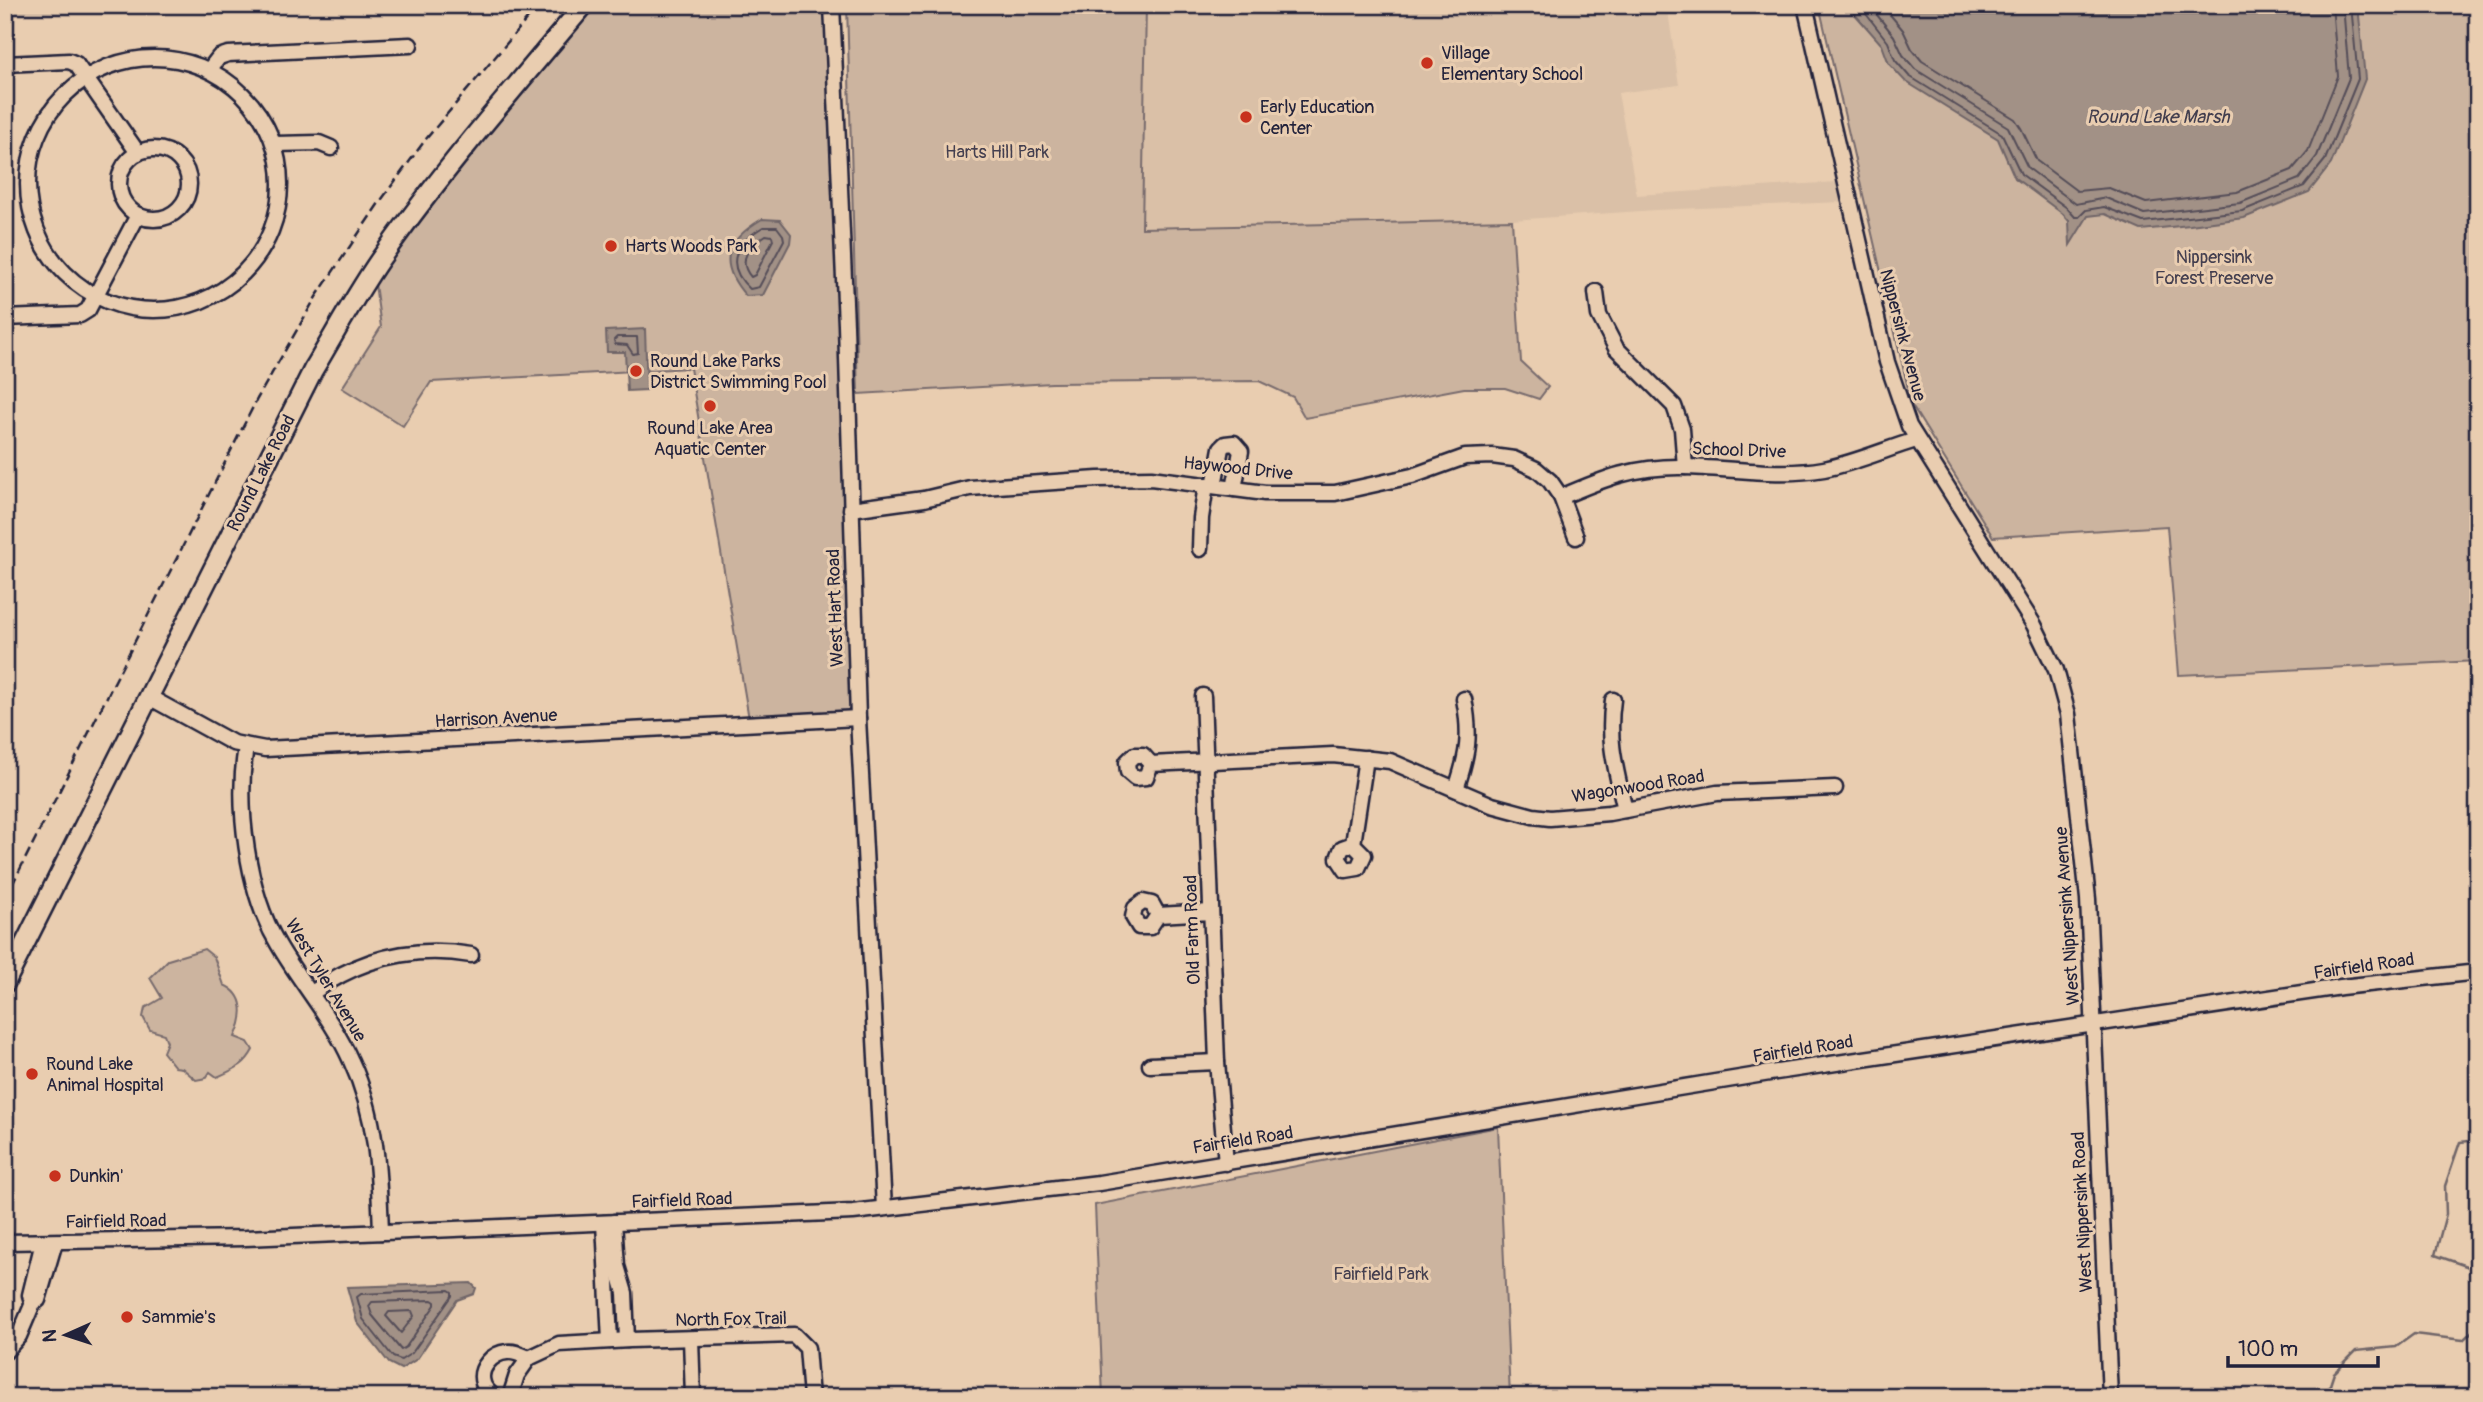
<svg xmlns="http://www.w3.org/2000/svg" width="2483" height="1402" font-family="Pangolin,sans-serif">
<rect width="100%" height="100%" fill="#e9cdb0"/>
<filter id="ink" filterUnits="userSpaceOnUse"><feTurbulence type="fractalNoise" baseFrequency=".0143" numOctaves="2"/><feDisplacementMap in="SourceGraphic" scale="14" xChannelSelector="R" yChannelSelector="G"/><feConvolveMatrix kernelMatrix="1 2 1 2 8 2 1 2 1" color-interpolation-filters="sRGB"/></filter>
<g filter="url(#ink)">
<g fill="#dac0a7">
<polygon points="5,5 236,5 5,16"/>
<polygon points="1146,5 1667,5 1679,85 1618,93 1637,195 1837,182 1842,202 1655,210 1512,220 1142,228"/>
</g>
<g fill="#ccb49f" stroke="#776b6d" stroke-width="2">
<polygon points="591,5 834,5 858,718 750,725 690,368 431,382 403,426 342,388 381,327 373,270"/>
<polygon points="847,5 1146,5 1142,228 1512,220 1521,362 1548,387 1539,399 1505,388 1464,388 1305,418 1293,397 1259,381 1052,383 858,394"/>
<polygon points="1819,5 2478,5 2478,661 2179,675 2167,526 1993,537 1912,406"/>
<path d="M204,949l10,8 10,28c23,10 20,33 11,52l13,5 5,8c-9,17 -19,19 -36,27l-7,-5 -4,6 -10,2 -14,-12 -7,-1 -12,-15 4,-10 -3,-8 -14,-4 -7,-13 2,-9 17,-10 -12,-20 18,-18z"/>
<polygon points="1498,1127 1510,1397 1103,1397 1095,1205"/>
</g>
<g fill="#a29186" stroke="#6f6568" stroke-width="2">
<polygon points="1852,5 2358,5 2365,79 2331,164 2309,192 2244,218 2190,225 2141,230 2105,214 2088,216 2070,245 2069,221 2063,214 2015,178 1998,139 1905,81 1889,64 1882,45 1853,12"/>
<path d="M762,219l18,1 11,14 -1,9 -27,52 -17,1c-29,-33 -21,-55 16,-77z"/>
<polygon points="645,329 647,390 627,391 625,352 607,352 606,331"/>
<polygon points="471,1283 476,1288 474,1294 457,1300 417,1359 401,1369 389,1363 357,1322 347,1287"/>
</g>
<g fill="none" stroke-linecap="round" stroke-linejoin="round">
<g stroke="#554e59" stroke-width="2">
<polyline points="1859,5 1888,42 1895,60 1909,76 2002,134 2021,174 2067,208 2075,217 2079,217 2086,210 2104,207 2143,222 2242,211 2304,186 2325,160 2358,79 2351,5"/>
<polyline points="1869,5 1894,36 1903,55 1915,69 2008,127 2028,168 2076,204 2106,198 2144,214 2188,209 2240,203 2299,179 2317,156 2349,78 2343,5"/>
<polyline points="1882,5 1903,30 1912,49 1922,61 2015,119 2021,128 2037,161 2077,191 2109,188 2146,203 2237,192 2292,170 2308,151 2338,76 2332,5"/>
<path d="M763,227h14l6,8 1,5 -25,47 -9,2c-27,-25 -14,-46 13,-62z"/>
<path d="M766,235l6,1 1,4 -18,35 -4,2c-15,-17 -1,-32 15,-42z"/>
<polygon points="617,337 637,337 638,353 633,354 627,345 615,344 614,340"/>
<polygon points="449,1290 452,1292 452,1296 412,1353 401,1360 393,1357 363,1319 357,1297 361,1294"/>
<polygon points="432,1300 435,1302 435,1305 406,1347 401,1350 372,1315 369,1306 372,1302"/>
<polygon points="412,1311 414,1316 401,1333 386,1316 389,1312"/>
</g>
<g stroke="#6f6568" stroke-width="2.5">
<polyline points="2478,1140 2460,1142 2445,1186 2446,1214 2435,1255 2469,1267 2478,1265"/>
<polyline points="2326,1397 2334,1373 2356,1351 2396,1347 2414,1334 2463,1340 2478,1326"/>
</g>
<defs>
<g id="minor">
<polyline points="832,5 846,325 858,718 884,1208"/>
<polyline points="1805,5 1887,362 1909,426 2034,625 2056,670 2068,714 2088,899 2110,1397"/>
<circle cx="154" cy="184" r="126"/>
<polyline points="5,64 69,61 76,64 138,153"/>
<polyline points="209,70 219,57 228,54 410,45"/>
<polyline points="275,144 319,143 331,148"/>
<circle cx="154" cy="184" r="35"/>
<polyline points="1596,292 1599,315 1616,348 1674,406 1682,429 1685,467"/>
<polyline points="5,318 80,315 88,310 138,215"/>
<polyline points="1214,486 1221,448 1225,444 1234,443 1241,451 1234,489"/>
<path d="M1561,497c44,-19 74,-31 123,-30 46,1 94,10 140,2 31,-6 62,-20 92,-29"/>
<polyline points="851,509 924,499 970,488 1098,479 1151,478 1265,493 1335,493 1412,476 1465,457 1492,456 1514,459 1536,469 1550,481 1561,497 1576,537"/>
<polyline points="1200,549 1201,518 1206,485"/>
<polyline points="1203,696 1217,1062 1226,1163"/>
<polyline points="149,697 233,743 265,749 858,718"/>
<path d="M1613,700c-6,42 3,69 12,110"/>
<path d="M246,747c-10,58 1,145 32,197 23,40 54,74 73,117 26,55 28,112 30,171"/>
<polyline points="1151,764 1146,777 1135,778 1128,772 1127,762 1134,755 1143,755 1151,764 1333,755 1390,761 1492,805 1533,816 1550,818 1609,813 1717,793 1835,788"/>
<path d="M1456,789c12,-35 15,-54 8,-90"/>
<polyline points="1353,844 1364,855 1358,868 1346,870 1338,858 1342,848 1353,844 1366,758"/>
<polyline points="1158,915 1150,927 1139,927 1133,917 1135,908 1143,902 1152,904 1158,915 1211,912"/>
<path d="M312,993c48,-35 100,-48 159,-38"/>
<polyline points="1150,1065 1217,1062"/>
<polyline points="614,1222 617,1266 625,1293 627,1340"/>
<polyline points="604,1223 610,1341"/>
<polyline points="5,1242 245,1238 853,1212 1099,1183 1770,1073 2341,987 2478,972"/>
<polyline points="32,1302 30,1295 43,1242"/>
<polyline points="691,1339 693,1397"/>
<polyline points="5,1352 19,1336 33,1303 38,1300 55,1242"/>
<path d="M493,1397c-3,-4 -9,-9 -10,-14 -5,-15 10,-30 24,-31 8,-1 15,3 22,6"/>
<polyline points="510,1397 517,1375 529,1358 559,1344 630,1340 794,1335 807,1348 811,1397"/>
</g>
<path id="major" d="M5,983l308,-613c24,-40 46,-82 73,-119 61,-86 130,-165 198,-246"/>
</defs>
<use href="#minor" stroke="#22223b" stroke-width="19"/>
<use href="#major" stroke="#22223b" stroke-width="23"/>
<use href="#minor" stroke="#e9cdb0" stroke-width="14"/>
<use href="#major" stroke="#e9cdb0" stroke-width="18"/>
<polyline stroke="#22223b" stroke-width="2.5" stroke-dasharray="10 5" stroke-linecap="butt" points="5,899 257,399 316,297 379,203 426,139 539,5"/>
</g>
</g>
<g fill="#c8321e" stroke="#e9cdb0" stroke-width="2.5">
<circle cx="1427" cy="63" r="7"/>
<circle cx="1246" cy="117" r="7"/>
<circle cx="611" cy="246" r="7"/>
<circle cx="636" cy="371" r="7"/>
<circle cx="710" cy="406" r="7"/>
<circle cx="32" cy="1074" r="7"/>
<circle cx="55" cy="1176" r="7"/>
<circle cx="127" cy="1317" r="7"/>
</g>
<g text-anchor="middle" stroke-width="6" stroke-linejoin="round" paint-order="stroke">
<g font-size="18" fill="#22223b" stroke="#e9cdb0" text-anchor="start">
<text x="1441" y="59">Village<tspan x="1441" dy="21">Elementary School</tspan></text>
<text x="1260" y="113">Early Education<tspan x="1260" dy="21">Center</tspan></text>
<text x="625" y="252">Harts Woods Park</text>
<text x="650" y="367">Round Lake Parks<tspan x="650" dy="21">District Swimming Pool</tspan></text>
<text x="710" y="434" text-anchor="middle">Round Lake Area<tspan x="710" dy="21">Aquatic Center</tspan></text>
<text x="46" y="1070">Round Lake<tspan x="46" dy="21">Animal Hospital</tspan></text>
<text x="69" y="1182">Dunkin'</text>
<text x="141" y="1323">Sammie's</text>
</g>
<g font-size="18" fill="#443f4f" stroke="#e9cdb0">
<text x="997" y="158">Harts Hill Park</text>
<text x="2214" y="263">Nippersink<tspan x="2214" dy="21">Forest Preserve</tspan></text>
<text x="1381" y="1280">Fairfield Park</text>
</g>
<g font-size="18" fill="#22223b" stroke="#e9cdb0">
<text transform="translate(1903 335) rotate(75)" y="6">Nippersink Avenue</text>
<text transform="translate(1739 450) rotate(2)" y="6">School Drive</text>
<text transform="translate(1238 468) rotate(6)" y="6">Haywood Drive</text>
<text transform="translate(261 473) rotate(-63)" y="6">Round Lake Road</text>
<text transform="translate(835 608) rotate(-92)" y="6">West Hart Road</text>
<text transform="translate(496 718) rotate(-3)" y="6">Harrison Avenue</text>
<text transform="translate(1638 786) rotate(-9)" y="6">Wagonwood Road</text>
<text transform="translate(2067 916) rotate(-94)" y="6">West Nippersink Avenue</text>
<text transform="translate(1192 930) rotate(-92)" y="6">Old Farm Road</text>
<text transform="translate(2364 966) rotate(-8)" y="6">Fairfield Road</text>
<text transform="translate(326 980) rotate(59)" y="6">West Tyler Avenue</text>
<text transform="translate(1803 1049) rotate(-9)" y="6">Fairfield Road</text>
<text transform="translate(1243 1140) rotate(-9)" y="6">Fairfield Road</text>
<text transform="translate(682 1200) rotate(-2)" y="6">Fairfield Road</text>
<text transform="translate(2082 1212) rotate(-93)" y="6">West Nippersink Road</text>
<text transform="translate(116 1221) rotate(-1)" y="6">Fairfield Road</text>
<text transform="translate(731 1319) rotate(-1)" y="6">North Fox Trail</text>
</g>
<g font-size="19" font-style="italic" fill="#423e4e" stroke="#e9cdb0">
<text x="2158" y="123">Round Lake Marsh</text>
</g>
</g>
<rect width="2483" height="1402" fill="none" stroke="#e9cdb0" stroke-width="28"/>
<rect x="14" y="14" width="2455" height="1374" fill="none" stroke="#22223b" stroke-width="2.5" filter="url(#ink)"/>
<g transform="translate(66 1335) rotate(267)" stroke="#e9cdb0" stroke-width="5" paint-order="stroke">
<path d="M0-5L12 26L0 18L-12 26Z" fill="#22223b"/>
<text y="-10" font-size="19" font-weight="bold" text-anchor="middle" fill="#22223b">N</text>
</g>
<path d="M2228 1356v10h150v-10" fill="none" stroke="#22223b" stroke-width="3.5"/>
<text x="2238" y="1356" font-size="21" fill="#22223b" stroke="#e9cdb0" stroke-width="5" paint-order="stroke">100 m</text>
</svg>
